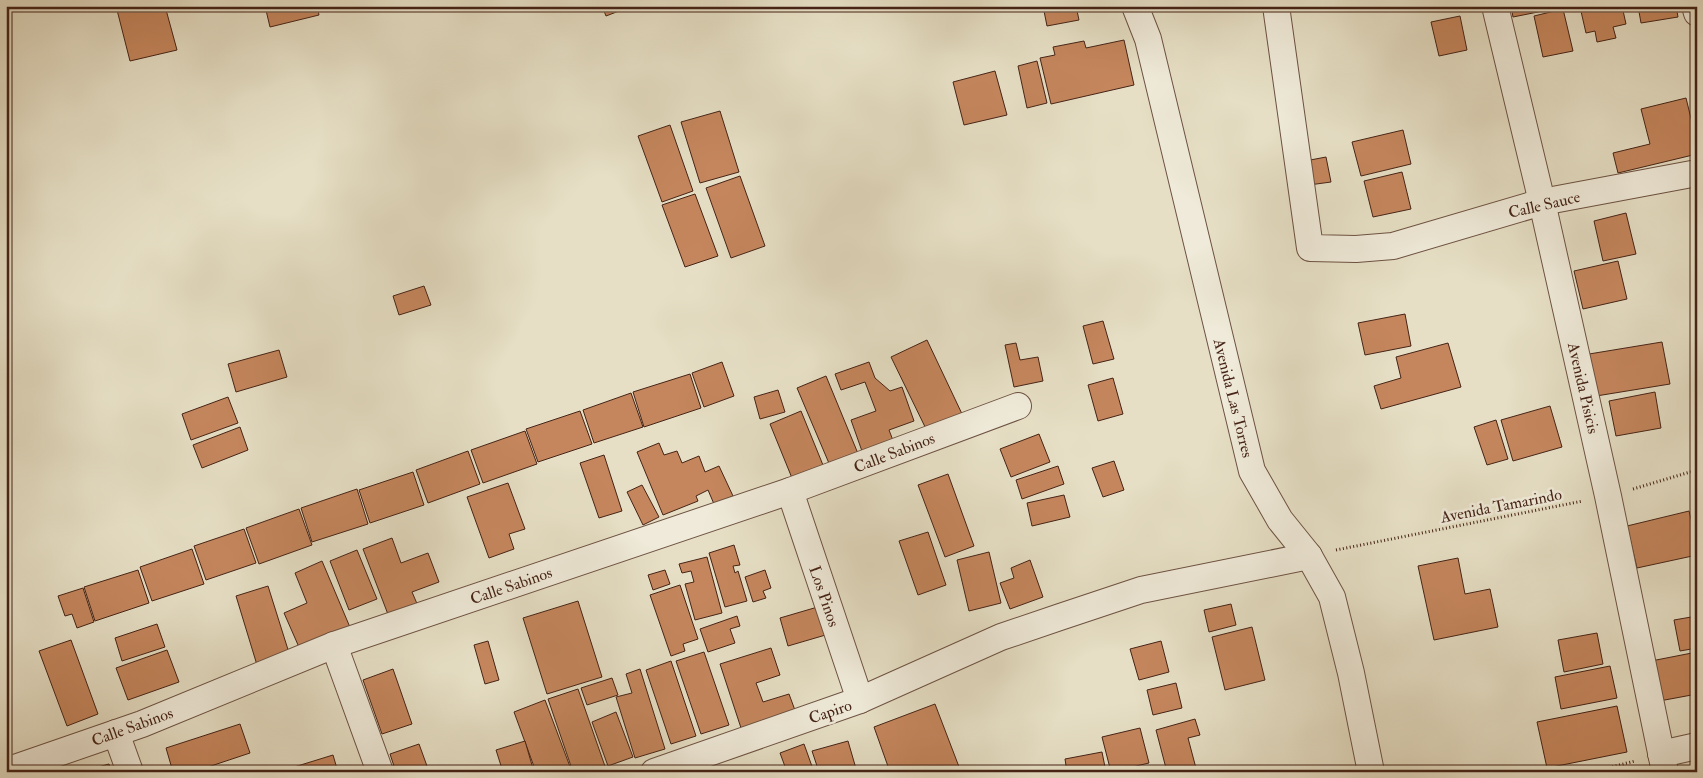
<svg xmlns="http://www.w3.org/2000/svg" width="1703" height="778" font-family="'IM FELL Double Pica',serif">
<rect width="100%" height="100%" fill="#e6dfc5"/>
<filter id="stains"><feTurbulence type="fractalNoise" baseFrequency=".004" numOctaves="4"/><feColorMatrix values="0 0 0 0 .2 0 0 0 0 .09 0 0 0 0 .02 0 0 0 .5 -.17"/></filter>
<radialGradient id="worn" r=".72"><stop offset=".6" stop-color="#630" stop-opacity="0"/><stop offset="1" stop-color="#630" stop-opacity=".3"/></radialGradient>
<g fill="#c5865d" stroke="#452316">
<polygon points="116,6 165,6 177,50 130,61"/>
<polygon points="265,6 317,6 319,15 270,27"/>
<polygon points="602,6 632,6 606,16"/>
<polygon points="1043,6 1076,6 1079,20 1047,26"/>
<polygon points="1511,6 1547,6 1548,10 1513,17"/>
<polygon points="1622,6 1626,24 1613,27 1616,38 1597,42 1595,31 1586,33 1580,7"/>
<polygon points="1638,6 1676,6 1678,17 1641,23"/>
<polygon points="1563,9 1573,51 1543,57 1534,16"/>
<polygon points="1460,16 1467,50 1439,56 1431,22"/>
<polygon points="1124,40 1134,85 1051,104 1040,58 1055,55 1053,47 1084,41 1086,48"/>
<polygon points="1037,61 1047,103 1027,108 1018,66"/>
<polygon points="995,71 1007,115 964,125 953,82"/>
<polygon points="1686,98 1697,143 1697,154 1618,173 1613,153 1650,144 1641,109"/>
<polygon points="720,111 739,172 700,183 681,122"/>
<polygon points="670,125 693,191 662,202 638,136"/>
<polygon points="1403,130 1411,164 1361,176 1352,142"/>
<polygon points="1326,157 1331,182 1309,185 1305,161"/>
<polygon points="1402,172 1411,209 1373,217 1364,181"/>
<polygon points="740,176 765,246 731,258 706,188"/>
<polygon points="695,194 718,256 685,267 662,205"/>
<polygon points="1626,213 1636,254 1603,261 1594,221"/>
<polygon points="1618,261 1627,299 1583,309 1574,271"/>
<polygon points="424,286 431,305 399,315 393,296"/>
<polygon points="1405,314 1411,346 1365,355 1358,323"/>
<polygon points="1103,321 1114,359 1093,364 1083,326"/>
<polygon points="927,340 963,416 928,433 891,357"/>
<polygon points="1662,342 1670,384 1590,397 1583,355"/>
<polygon points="1016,343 1020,360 1038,357 1043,381 1014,387 1005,345"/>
<polygon points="1448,343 1461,387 1381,409 1374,386 1401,378 1396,357"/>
<polygon points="279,350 287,377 236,392 228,364"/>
<polygon points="722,362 734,396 704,407 692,373"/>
<polygon points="869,362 875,378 890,391 902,387 914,421 889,430 894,443 863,454 851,420 876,411 865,382 841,390 835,374"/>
<polygon points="690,374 701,408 644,427 633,392"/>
<polygon points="826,376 859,456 831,468 797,388"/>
<polygon points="1113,378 1123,414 1098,421 1088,385"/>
<polygon points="778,390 785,412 760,419 754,397"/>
<polygon points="1655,392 1661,428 1616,436 1609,401"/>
<polygon points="631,393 643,427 594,443 583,410"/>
<polygon points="228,397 238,423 191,440 182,414"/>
<polygon points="1550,406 1562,447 1513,461 1501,420"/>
<polygon points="580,411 592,444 538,462 526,429"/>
<polygon points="801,411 825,470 794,483 770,424"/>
<polygon points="1496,420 1508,459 1487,465 1474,427"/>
<polygon points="240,427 248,450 202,468 193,445"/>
<polygon points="525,431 537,464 483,483 471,450"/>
<polygon points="1039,434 1050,462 1011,477 1000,449"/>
<polygon points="659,443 664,455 677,451 682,463 699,456 705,472 719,466 733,496 714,504 708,490 696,496 698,501 663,515 637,452"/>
<polygon points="468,451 480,484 428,503 416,470"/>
<polygon points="604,455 622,511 599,518 580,463"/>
<polygon points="1114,461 1124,490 1103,497 1092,468"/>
<polygon points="1058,466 1064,484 1022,499 1016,480"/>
<polygon points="413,472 424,505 370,523 359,490"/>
<polygon points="948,474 974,546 945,557 918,485"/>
<polygon points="508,483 525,529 509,534 514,549 489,558 467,497"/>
<polygon points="642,485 659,517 643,525 627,492"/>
<polygon points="357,489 368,524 312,542 301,508"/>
<polygon points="1064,495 1070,517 1032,526 1027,503"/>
<polygon points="299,509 312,545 259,564 246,528"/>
<polygon points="1689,511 1697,543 1697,555 1637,568 1627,526"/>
<polygon points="244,529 256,563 206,580 194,546"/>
<polygon points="928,532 946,585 918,595 899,541"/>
<polygon points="392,538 401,563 428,553 439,582 412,592 418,606 389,617 363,549"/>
<polygon points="734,545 740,565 733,566 735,573 738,571 747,601 725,607 709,553"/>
<polygon points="192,549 204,584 152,601 140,567"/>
<polygon points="357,550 377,599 349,610 330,561"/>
<polygon points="989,552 1001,603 969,611 957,560"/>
<polygon points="707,557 722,613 695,620 685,584 694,582 691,571 682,573 679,564"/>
<polygon points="1458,558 1465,594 1490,589 1498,627 1434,640 1418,566"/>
<polygon points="1030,560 1043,597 1010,609 1000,583 1014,578 1011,568"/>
<polygon points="322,561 352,632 302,654 284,613 307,603 295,573"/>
<polygon points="138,570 149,603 95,621 84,587"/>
<polygon points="665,570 670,584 653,590 648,575"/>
<polygon points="765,570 771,588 763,591 766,598 753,602 745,577"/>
<polygon points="680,585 698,639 683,644 685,651 671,656 650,595"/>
<polygon points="268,586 290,656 257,665 236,596"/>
<polygon points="83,588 94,622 77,628 72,614 65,616 58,596"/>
<polygon points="578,601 602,677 547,694 523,618"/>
<polygon points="1231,604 1236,625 1209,632 1204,610"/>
<polygon points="821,606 829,634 788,646 780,618"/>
<polygon points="737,616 740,626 730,629 735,643 708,652 700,629"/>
<polygon points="1697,616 1697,648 1680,651 1674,620"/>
<polygon points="157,624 165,647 122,661 115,638"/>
<polygon points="1252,627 1265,680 1225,690 1212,637"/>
<polygon points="1597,633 1603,664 1564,672 1558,640"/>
<polygon points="71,640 98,714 67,726 39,651"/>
<polygon points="488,641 499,680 485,684 474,645"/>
<polygon points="1161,641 1169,672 1139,680 1130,649"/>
<polygon points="771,648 780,675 756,683 763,702 789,694 796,713 742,731 720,664"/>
<polygon points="167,650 179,682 128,700 116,668"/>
<polygon points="704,652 729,725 701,734 676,661"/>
<polygon points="1697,652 1697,694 1654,702 1646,662"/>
<polygon points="671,661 696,736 671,744 646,670"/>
<polygon points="1610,666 1617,698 1561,709 1555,677"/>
<polygon points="393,669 412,724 382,734 363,680"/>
<polygon points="640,669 665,749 635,758 616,697 632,693 626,674"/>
<polygon points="612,678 618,695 587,705 581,688"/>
<polygon points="1176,683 1182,708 1153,715 1147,690"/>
<polygon points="578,689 607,772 573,772 548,699"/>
<polygon points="545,700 572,772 536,772 514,712"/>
<polygon points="935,704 961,772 890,772 874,727"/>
<polygon points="1617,706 1627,752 1547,768 1537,722"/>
<polygon points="616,712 633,757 608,766 592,722"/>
<polygon points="1195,719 1200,735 1188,738 1197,772 1167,772 1156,730"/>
<polygon points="240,724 250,753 193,772 173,772 166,748"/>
<polygon points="1140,728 1149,763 1111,772 1102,737"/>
<polygon points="525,741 534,772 503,772 496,750"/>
<polygon points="848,741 857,772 819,772 812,751"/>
<polygon points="419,744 427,766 411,772 396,772 390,754"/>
<polygon points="804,744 814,772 787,772 780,753"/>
<polygon points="1102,752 1106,772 1067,772 1065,759"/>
<polygon points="333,755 338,772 278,772"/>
<polygon points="109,764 111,772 80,772"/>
</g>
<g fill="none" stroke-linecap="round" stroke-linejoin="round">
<defs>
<g id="street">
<polyline points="1135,6 1148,39 1252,471 1280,520 1309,556 1332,597 1351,673 1371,772"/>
<polyline points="1276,6 1310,248 1356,249 1393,246 1542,202 1697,173"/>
<polyline points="1495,6 1542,202 1608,496 1665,772"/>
<polyline points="1695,6 1697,13"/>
<polyline points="790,491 860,700"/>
<polyline points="334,645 380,772"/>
<polyline points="116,733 130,772"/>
<polyline points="1661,754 1697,746"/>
<polyline points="6,771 142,724 334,645 790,491 1018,406"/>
<polyline points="654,772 860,700 1001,637 1060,617 1141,590 1309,556"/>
</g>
</defs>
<use href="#street" stroke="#6d5242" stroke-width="28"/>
<g stroke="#452316" stroke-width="3" stroke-dasharray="1 2.5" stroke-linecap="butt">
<polyline points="1633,489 1697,470"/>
<polyline points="1336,550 1583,501"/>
<polyline points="1592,772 1635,761"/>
</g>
<use href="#street" stroke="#efead9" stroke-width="26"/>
</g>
<g text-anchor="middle" stroke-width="5" stroke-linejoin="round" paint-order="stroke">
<g font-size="16" fill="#452316" stroke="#efead9">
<text transform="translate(1544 204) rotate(-13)" y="6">Calle Sauce</text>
<text transform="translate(1584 388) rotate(77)" y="6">Avenida Pisicis</text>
<text transform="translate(1234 398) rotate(76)" y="6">Avenida Las Torres</text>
<text transform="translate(894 452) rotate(-21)" y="6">Calle Sabinos</text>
<text transform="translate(1501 505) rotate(-11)" y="6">Avenida Tamarindo</text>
<text transform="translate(511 585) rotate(-19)" y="6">Calle Sabinos</text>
<text transform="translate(825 596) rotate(71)" y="6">Los Pinos</text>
<text transform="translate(830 711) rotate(-19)" y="6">Capiro</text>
<text transform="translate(132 726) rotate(-20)" y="6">Calle Sabinos</text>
</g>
</g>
<rect width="1703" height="778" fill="none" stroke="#e6dfc5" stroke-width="25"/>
<rect x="8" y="8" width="1688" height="763" fill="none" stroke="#452316" stroke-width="2.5"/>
<rect x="12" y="12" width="1678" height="753" fill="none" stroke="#452316"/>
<rect width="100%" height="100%" filter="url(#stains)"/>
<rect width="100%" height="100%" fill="url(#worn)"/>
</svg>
